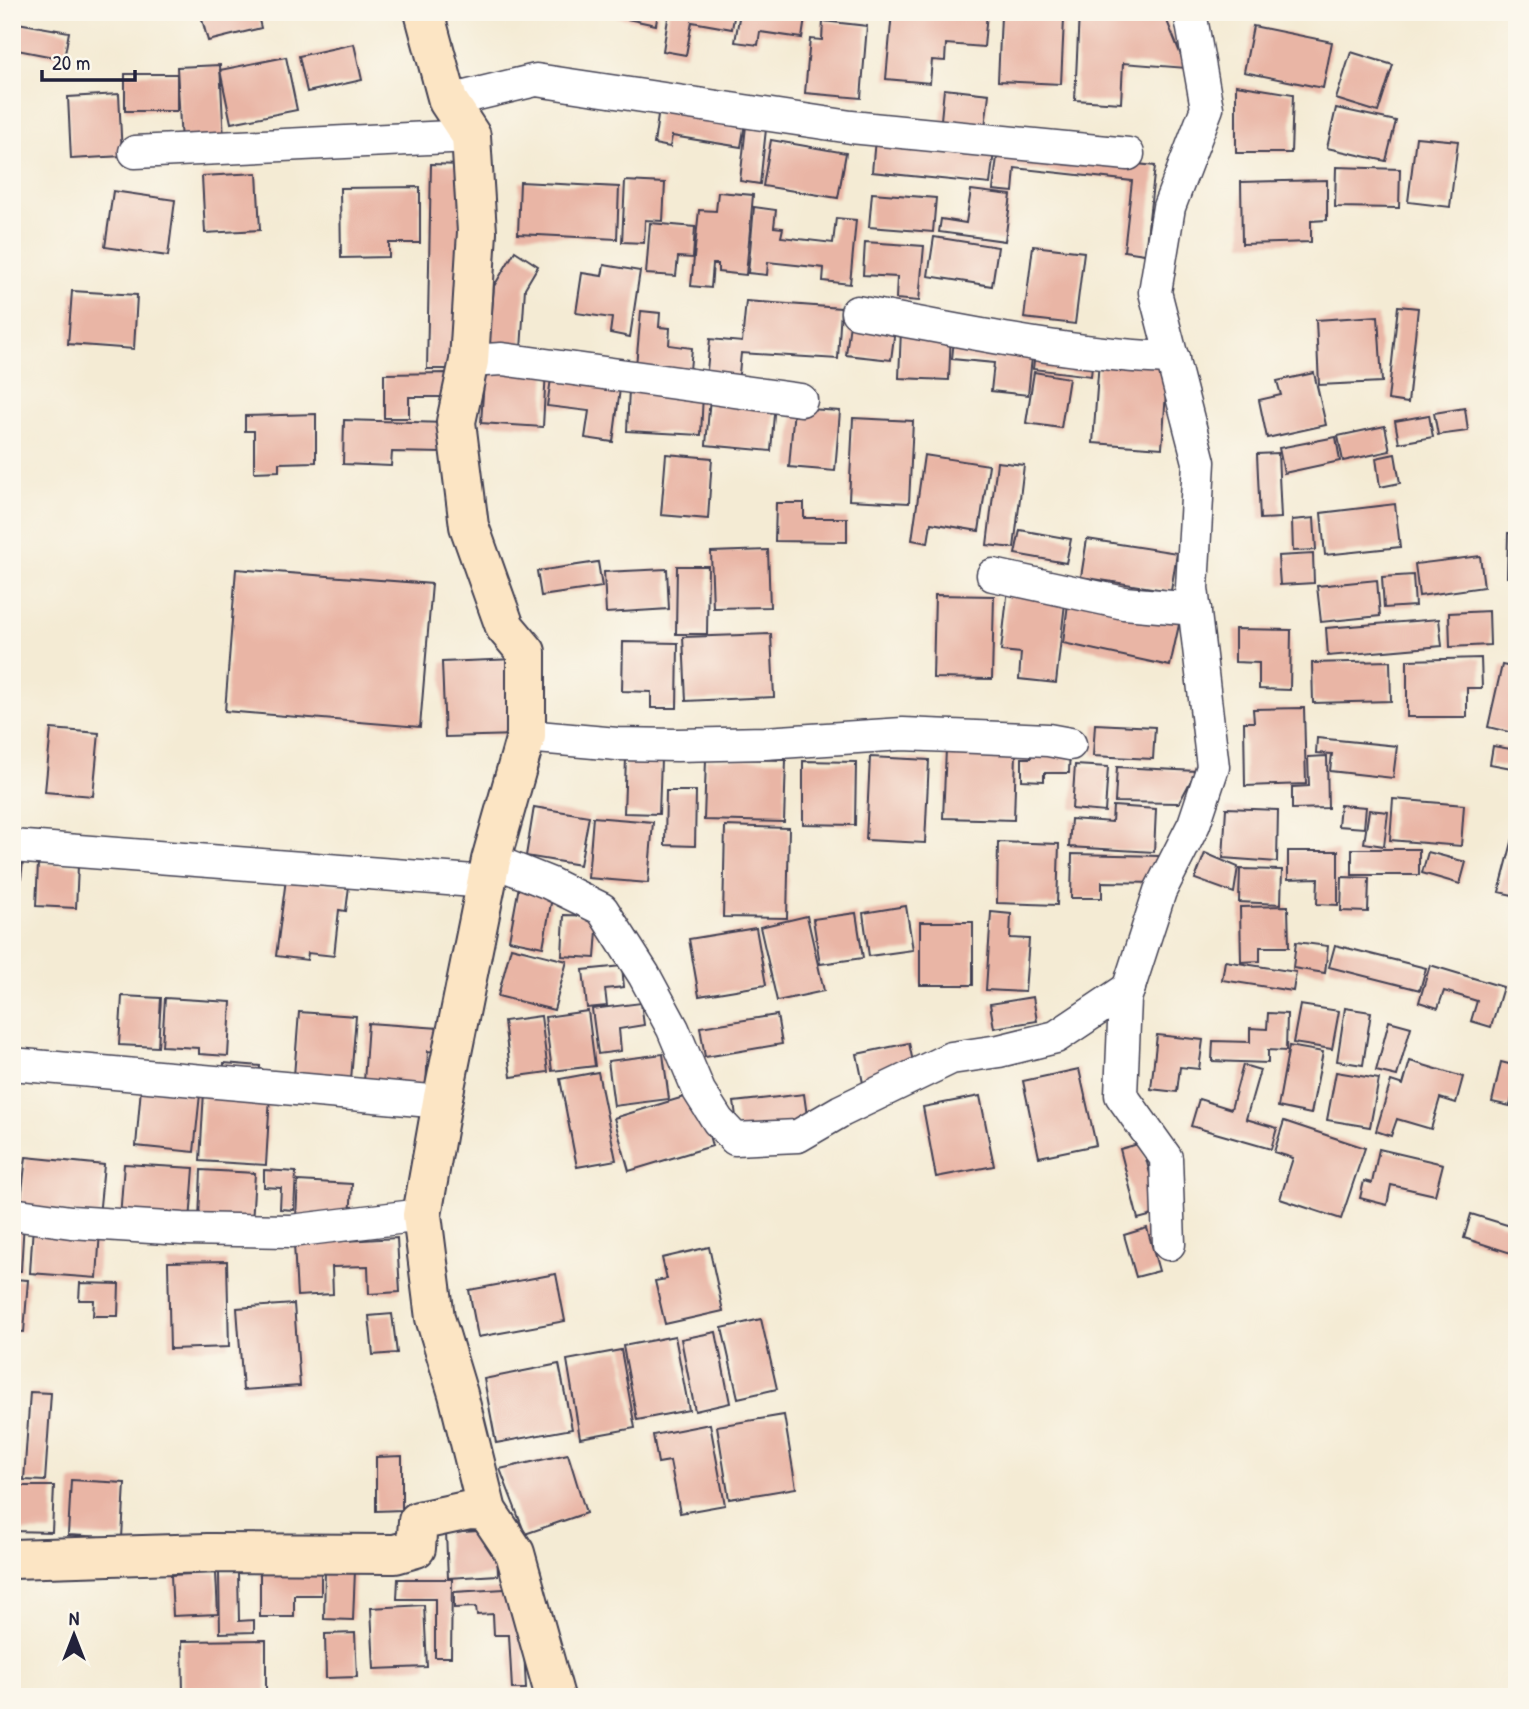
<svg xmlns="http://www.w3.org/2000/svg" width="1529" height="1709" font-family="'Patrick Hand',sans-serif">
<rect width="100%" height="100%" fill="#fbf7ec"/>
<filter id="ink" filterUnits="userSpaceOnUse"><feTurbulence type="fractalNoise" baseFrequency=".0143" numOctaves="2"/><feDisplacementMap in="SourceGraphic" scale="14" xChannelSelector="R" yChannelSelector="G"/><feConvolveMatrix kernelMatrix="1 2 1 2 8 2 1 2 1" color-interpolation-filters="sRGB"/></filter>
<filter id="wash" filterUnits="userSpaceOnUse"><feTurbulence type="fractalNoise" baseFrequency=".00686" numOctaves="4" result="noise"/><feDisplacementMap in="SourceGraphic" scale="28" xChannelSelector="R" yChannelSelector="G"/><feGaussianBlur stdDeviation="1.57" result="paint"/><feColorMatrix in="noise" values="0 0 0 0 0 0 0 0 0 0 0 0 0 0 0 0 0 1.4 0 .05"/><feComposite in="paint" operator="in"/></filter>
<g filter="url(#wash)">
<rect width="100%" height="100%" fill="#f4ebd4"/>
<g id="blocks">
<g fill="#e9b5a5">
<polygon points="200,12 257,12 261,28 208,41"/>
<polygon points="594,12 658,12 656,25"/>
<polygon points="669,12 735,12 732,29 692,22 686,55 663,51"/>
<polygon points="740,12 806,12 802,38 760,32 758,45 735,42"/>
<polygon points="892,12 987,12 984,47 946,44 945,61 932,60 930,83 886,79"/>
<polygon points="1079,12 1165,16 1186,68 1123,63 1121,103 1075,100"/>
<polygon points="1001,16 1064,19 1061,84 998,81"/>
<polygon points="823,21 867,26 861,98 805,93 810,39 822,40"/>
<polygon points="12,22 69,32 64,59 12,49"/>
<polygon points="1253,26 1332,42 1323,88 1244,72"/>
<polygon points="354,44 362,80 307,92 299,56"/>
<polygon points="1351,52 1393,65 1378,112 1336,99"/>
<polygon points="286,57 297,110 231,123 220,70"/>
<polygon points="220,65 224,141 181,143 177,67"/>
<rect x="125" y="74" width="52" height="37"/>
<polygon points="1236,85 1293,94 1291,153 1236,153"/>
<polygon points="944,89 989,94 984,135 940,130"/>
<polygon points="119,94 122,156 71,159 68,97"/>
<polygon points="1336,108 1396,121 1386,161 1327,148"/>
<polygon points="659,109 745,123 741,147 672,136 670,147 654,144"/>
<polygon points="746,126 766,129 760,184 740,181"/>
<polygon points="1416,137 1458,141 1450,207 1408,202"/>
<polygon points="875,139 994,151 990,184 872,172"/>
<polygon points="771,140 846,153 838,198 763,186"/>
<polygon points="998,149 1155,166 1145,254 1124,251 1132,181 1015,168 1013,192 993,190"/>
<polygon points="431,164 462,165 459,369 427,369"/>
<polygon points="1336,167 1400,169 1399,208 1335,207"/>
<polygon points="257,173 260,230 205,233 202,176"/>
<polygon points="1327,180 1327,220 1311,221 1311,242 1242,244 1241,182"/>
<polygon points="625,181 665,183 663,221 645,220 644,243 622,242"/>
<polygon points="520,182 619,187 617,239 518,234"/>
<polygon points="420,187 420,243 389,243 389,257 341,258 340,188"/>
<polygon points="971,190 1011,195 1005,241 939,232 941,219 966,223"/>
<polygon points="113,191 175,200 168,256 105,247"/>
<polygon points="718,192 753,195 746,275 718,272 718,264 713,264 711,288 691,286 699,210 716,211"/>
<polygon points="872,193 936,198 933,232 869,227"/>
<polygon points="754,207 776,210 774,227 783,228 781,237 833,243 836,218 856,220 850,284 823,281 824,268 768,262 767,275 748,273"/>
<polygon points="650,223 695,227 693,258 678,257 676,276 646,274"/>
<polygon points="934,237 998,247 992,286 928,276"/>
<polygon points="865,242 924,246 919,301 896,299 897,277 863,275"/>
<polygon points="1033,246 1084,252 1075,324 1024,318"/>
<polygon points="515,251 538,266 525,288 521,350 489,347 494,286"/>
<polygon points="604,265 640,271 630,337 610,333 612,318 576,313 582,273 602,276"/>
<polygon points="72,291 137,295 134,349 68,344"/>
<polygon points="746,301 841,308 838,359 741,353 738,384 706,381 710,339 742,342"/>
<polygon points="1398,306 1418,308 1408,403 1388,400"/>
<polygon points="641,311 660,313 659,327 670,328 669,345 692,348 690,370 636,366"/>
<polygon points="1378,316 1382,382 1319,385 1316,320"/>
<polygon points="850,323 895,329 891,360 846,355"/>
<polygon points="901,330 951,331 949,380 899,378"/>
<polygon points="954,339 1033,348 1028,395 991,391 994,363 952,359"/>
<polygon points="1035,352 1093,358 1091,376 1033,369"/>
<polygon points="1099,360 1168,365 1162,448 1093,443"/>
<polygon points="485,365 546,369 543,427 481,423"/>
<polygon points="552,372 621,381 613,442 585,438 589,411 547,406"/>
<polygon points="1034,372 1069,378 1061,428 1026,423"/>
<polygon points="449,373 450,397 409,397 409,418 384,418 384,374"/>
<polygon points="1314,373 1326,425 1267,438 1259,400 1281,395 1277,381"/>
<polygon points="629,389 703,393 701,435 627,431"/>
<polygon points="710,397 775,402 771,451 706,445"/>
<polygon points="794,408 840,411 835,471 789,467"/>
<polygon points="1465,408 1468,431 1438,435 1434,413"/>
<polygon points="316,414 316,462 279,463 279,471 254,472 254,431 245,431 245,416"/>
<polygon points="1429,415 1433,437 1399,443 1395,421"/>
<polygon points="853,418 913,421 909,503 849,500"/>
<polygon points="344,420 445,423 444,453 392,452 391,466 343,464"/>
<polygon points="1385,426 1390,451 1343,461 1338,436"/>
<polygon points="1336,437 1340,461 1284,473 1279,448"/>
<polygon points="1278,453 1281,518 1260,519 1257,454"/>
<polygon points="666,454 712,458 708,519 661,515"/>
<polygon points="1395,454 1400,483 1380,487 1376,458"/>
<polygon points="924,455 989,465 979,531 931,523 928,543 912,540"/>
<polygon points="997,462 1024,465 1014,548 987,545"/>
<polygon points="776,503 804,503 804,518 847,518 847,542 775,541"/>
<polygon points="1395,504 1400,547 1325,555 1321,513"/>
<polygon points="1314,518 1316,550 1293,551 1292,520"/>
<polygon points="1020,530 1071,539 1066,563 1015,554"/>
<polygon points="1508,533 1517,533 1517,578 1507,577"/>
<polygon points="1087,539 1177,553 1171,591 1081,577"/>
<polygon points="768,550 770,607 713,608 711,552"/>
<polygon points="1313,554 1314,583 1280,585 1278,556"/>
<polygon points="1480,556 1484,587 1419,596 1415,564"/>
<polygon points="598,562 602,587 541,596 537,571"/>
<polygon points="677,566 708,566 707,634 676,634"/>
<polygon points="236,569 432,584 420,727 225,711"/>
<polygon points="667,569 669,609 606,613 604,572"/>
<polygon points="1413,575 1415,606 1384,608 1382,577"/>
<polygon points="1377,580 1380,616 1321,622 1317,586"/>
<polygon points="1008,588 1066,594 1056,683 1019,679 1021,653 1001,651"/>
<polygon points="935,595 994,596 992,679 933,678"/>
<polygon points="1069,596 1180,620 1170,666 1063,643"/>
<polygon points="1489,611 1490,645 1450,647 1449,613"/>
<polygon points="1439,619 1442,646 1328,656 1326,628"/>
<polygon points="1235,629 1291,630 1290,690 1259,689 1259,663 1235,662"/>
<polygon points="771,634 774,697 686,701 683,637"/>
<polygon points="623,642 678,643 677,708 651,708 651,692 622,691"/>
<polygon points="1481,658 1482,688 1467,688 1467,717 1407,717 1407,660"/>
<polygon points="515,659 518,735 445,737 442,662"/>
<polygon points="1390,661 1391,701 1313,703 1312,663"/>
<polygon points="1502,665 1517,668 1517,734 1488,727"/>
<polygon points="1304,708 1306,784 1245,786 1244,722 1254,722 1253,709"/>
<polygon points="1095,724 1155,727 1153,759 1093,756"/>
<polygon points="51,729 99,733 93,796 45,792"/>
<polygon points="1317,738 1397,746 1393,778 1330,771 1332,754 1316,753"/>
<polygon points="1031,745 1070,746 1069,773 1044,773 1044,781 1022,780 1022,758 1031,758"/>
<polygon points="1493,746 1517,750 1517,769 1490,764"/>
<polygon points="946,749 1016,752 1014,820 943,818"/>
<polygon points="1327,756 1328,808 1292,809 1292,787 1309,786 1308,757"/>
<polygon points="870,757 929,760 925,843 866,840"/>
<polygon points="626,758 661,759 659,814 624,813"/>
<polygon points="706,759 786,760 784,822 704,820"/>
<polygon points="803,761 856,762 855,825 803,824"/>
<polygon points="1075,765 1108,767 1105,812 1072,809"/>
<polygon points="1117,767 1196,771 1179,803 1115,802"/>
<polygon points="666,791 696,791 695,846 665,845"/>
<polygon points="1393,799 1464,805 1461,846 1390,840"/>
<polygon points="1340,805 1366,807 1364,828 1338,826"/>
<polygon points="1113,806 1156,809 1154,852 1069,847 1071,819 1112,822"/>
<polygon points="534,807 589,816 580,865 526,856"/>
<polygon points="1226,808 1278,810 1277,862 1223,858"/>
<polygon points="1369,810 1388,812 1384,846 1364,843"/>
<polygon points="593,817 653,822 648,883 588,878"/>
<polygon points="725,826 789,828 787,918 723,917"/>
<polygon points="1516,827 1517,827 1517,896 1499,892"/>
<polygon points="998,842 1059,844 1057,905 997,903"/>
<rect x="1352" y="849" width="67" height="26"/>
<polygon points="1288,851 1338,851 1338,905 1317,904 1318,878 1288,879"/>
<polygon points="1428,852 1466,862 1460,884 1422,873"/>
<polygon points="1205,853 1238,867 1234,893 1195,879"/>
<polygon points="1072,854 1160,856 1159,883 1102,882 1102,898 1071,898"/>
<polygon points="12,861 23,862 20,887 12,886"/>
<polygon points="38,864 78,866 76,908 36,906"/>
<polygon points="1240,869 1282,870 1281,904 1239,902"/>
<polygon points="1342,877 1369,878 1368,912 1341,911"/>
<polygon points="286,879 349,886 346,911 339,910 334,956 308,953 307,960 276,956"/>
<polygon points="519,886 553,892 543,947 509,940"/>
<polygon points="906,906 913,950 869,956 863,913"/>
<polygon points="1288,906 1289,947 1260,947 1260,961 1241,962 1240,907"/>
<polygon points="991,912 1011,914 1010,938 1029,939 1025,992 986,990"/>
<polygon points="856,913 863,958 820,964 813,919"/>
<polygon points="564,915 598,916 595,958 562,956"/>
<polygon points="807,916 824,991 777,1001 760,927"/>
<rect x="920" y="922" width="53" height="63"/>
<polygon points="756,928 766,985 699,996 689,939"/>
<polygon points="1296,942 1328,946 1325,973 1293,968"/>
<polygon points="1335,945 1426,968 1420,990 1329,967"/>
<polygon points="511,947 567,961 554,1010 498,996"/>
<polygon points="1225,961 1296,972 1293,991 1222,980"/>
<polygon points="1430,965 1503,987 1491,1027 1471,1021 1477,1001 1444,991 1438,1008 1419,1002"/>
<polygon points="622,966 624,987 605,989 607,1006 587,1008 583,970"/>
<polygon points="122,996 161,998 158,1047 119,1045"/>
<polygon points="1033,997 1037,1021 994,1028 990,1004"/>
<polygon points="165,998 231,1002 228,1056 199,1054 199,1048 162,1046"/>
<polygon points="641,1003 644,1025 619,1029 621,1051 598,1054 592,1009"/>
<polygon points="1300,1005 1339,1011 1332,1049 1293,1043"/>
<polygon points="1345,1008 1371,1012 1363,1065 1337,1061"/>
<polygon points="588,1011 595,1066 552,1071 545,1017"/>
<polygon points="299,1012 356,1016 351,1080 294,1076"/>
<polygon points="1268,1013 1287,1014 1286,1051 1268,1050 1268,1063 1212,1061 1213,1041 1250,1042 1250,1028 1267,1029"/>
<polygon points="777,1015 782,1044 705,1057 700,1027"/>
<polygon points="541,1016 548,1072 511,1077 504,1021"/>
<polygon points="1389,1021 1411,1027 1397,1076 1376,1071"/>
<polygon points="368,1023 439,1028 437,1052 428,1051 426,1086 364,1082"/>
<polygon points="1157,1035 1203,1040 1199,1069 1180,1067 1177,1092 1151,1089"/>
<polygon points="909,1043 915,1072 863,1083 857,1054"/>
<polygon points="1289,1046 1323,1052 1311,1114 1278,1107"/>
<polygon points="663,1054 669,1099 614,1106 608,1061"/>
<polygon points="1410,1061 1463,1077 1456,1103 1440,1098 1431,1129 1397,1119 1391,1136 1376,1131 1391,1081 1403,1085"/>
<polygon points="1501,1062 1517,1066 1517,1086 1515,1086 1510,1106 1492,1102"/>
<polygon points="224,1063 260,1066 259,1083 223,1080"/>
<polygon points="1243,1065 1260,1070 1246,1119 1277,1128 1271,1149 1191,1126 1199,1099 1231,1109"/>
<polygon points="1079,1069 1096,1145 1039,1157 1023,1081"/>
<polygon points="598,1072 616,1160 577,1167 560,1079"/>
<polygon points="1336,1072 1379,1079 1370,1127 1327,1120"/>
<polygon points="141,1088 200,1094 194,1152 136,1146"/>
<polygon points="204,1091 270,1095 266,1165 200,1161"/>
<polygon points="697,1093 712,1146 629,1171 614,1118"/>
<polygon points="804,1094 808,1123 738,1131 734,1102"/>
<polygon points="980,1096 994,1166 936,1177 923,1107"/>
<polygon points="1284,1121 1365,1148 1341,1219 1280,1199 1293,1158 1274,1152"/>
<polygon points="1142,1143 1160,1213 1138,1219 1120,1149"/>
<polygon points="1379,1149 1443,1164 1435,1195 1391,1185 1387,1205 1360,1198 1364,1181 1372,1183"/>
<polygon points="26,1157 104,1165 99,1216 20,1208"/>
<polygon points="124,1164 194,1168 190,1222 120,1218"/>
<polygon points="201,1170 255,1173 252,1224 199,1221"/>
<polygon points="264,1170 296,1172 294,1210 280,1209 281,1188 264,1187"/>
<polygon points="298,1181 352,1184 350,1220 296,1217"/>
<polygon points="1471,1214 1517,1228 1517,1255 1464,1238"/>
<polygon points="12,1221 24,1221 21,1271 12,1271"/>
<polygon points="33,1225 100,1230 97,1278 30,1273"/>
<polygon points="1147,1228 1159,1271 1136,1277 1124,1235"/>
<polygon points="397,1238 400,1292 369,1294 368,1266 332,1267 333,1294 297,1296 294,1244"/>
<polygon points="709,1247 723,1311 665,1324 655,1281 667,1279 662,1258"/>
<polygon points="227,1261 229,1347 170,1349 168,1262"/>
<polygon points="556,1274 565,1321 478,1337 469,1290"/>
<polygon points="12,1279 28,1280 24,1332 12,1331"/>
<polygon points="80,1283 119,1284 118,1316 93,1316 94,1300 79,1300"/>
<polygon points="294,1304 300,1386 243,1390 237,1308"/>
<polygon points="392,1314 397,1353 373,1355 369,1316"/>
<polygon points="761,1319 777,1389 738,1398 722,1328"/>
<polygon points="716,1332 730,1403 695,1411 681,1339"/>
<polygon points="675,1336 689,1410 637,1420 623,1346"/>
<polygon points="621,1350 635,1428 580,1438 567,1360"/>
<polygon points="559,1364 572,1429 496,1443 484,1379"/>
<polygon points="30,1392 51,1393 45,1481 24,1480"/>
<polygon points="784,1415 796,1488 729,1499 717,1426"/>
<polygon points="710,1424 725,1505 680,1513 670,1461 658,1463 653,1435"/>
<polygon points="568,1454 586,1513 525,1534 500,1469"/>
<polygon points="402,1456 402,1510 376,1511 376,1457"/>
<polygon points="71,1480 125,1483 122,1538 68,1535"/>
<polygon points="12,1486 54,1486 52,1532 12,1531"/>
<polygon points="496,1530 498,1575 448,1578 446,1533"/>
<polygon points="325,1569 355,1570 353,1620 324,1619"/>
<polygon points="216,1573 218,1614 173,1616 171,1575"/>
<polygon points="219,1573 238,1573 239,1621 254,1620 254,1632 220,1633"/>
<polygon points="260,1573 321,1573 321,1595 294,1595 294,1617 260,1617"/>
<polygon points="398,1579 452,1579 451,1657 435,1657 435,1599 397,1599"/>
<polygon points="521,1588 526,1689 512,1689 509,1635 494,1635 493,1614 477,1615 476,1607 454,1608 454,1592"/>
<polygon points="424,1605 427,1667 374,1669 371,1608"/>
<polygon points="355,1633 357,1677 326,1678 325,1634"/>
<polygon points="266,1640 266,1691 183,1692 182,1641"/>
</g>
</g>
</g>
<g filter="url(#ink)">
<use href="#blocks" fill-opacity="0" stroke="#424052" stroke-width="2"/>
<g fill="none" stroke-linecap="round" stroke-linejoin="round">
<defs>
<g id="street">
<polyline points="448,101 536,80 851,127 1128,154"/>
<polyline points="135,152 471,136"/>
<path d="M857,312c105,18 209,43 316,46"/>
<polyline points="469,361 502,359 801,400"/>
<polyline points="993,575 1124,603 1195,609"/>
<polyline points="526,736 617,744 677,745 765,743 903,734 1048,740 1070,744"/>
<polyline points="12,846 487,882"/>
<polyline points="491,860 549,883 602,909 644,975 673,1029 699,1091 718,1121 735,1139 798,1136 841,1111 951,1058 999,1051 1056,1037 1129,988"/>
<polyline points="12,1064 442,1102"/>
<polyline points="12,1214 71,1222 183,1229 291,1231 422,1215"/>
<polyline points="1169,1244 1166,1158 1121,1095 1125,999 1160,891 1194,824 1213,767 1192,588 1199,462 1155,292 1169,207 1207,108 1190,12"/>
</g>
<g id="secondary">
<polyline points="424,12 448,101 471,136 477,232 469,361 456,422 469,526 505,627 526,652 526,736 491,860 442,1102 422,1215 435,1318 458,1394 487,1511 515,1553 555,1697"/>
<polyline points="12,1559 208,1553 395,1554 416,1548 418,1521 470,1510 487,1511"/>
</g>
</defs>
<use href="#street" stroke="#424052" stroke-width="35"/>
<use href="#secondary" stroke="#424052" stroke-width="42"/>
<use href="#street" stroke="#fff" stroke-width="32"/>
<use href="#secondary" stroke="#fce5c4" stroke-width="38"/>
</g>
</g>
<rect width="1529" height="1709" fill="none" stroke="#fbf7ec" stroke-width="42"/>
<g transform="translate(74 1635)" stroke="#fbf7ec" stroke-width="5" paint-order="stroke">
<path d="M0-5L12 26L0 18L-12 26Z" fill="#22223b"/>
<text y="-10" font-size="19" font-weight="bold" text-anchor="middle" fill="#22223b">N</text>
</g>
<path d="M42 70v10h93v-10" fill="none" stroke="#22223b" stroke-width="3.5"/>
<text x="52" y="70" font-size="21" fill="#22223b" stroke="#fbf7ec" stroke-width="5" paint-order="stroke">20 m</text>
</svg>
